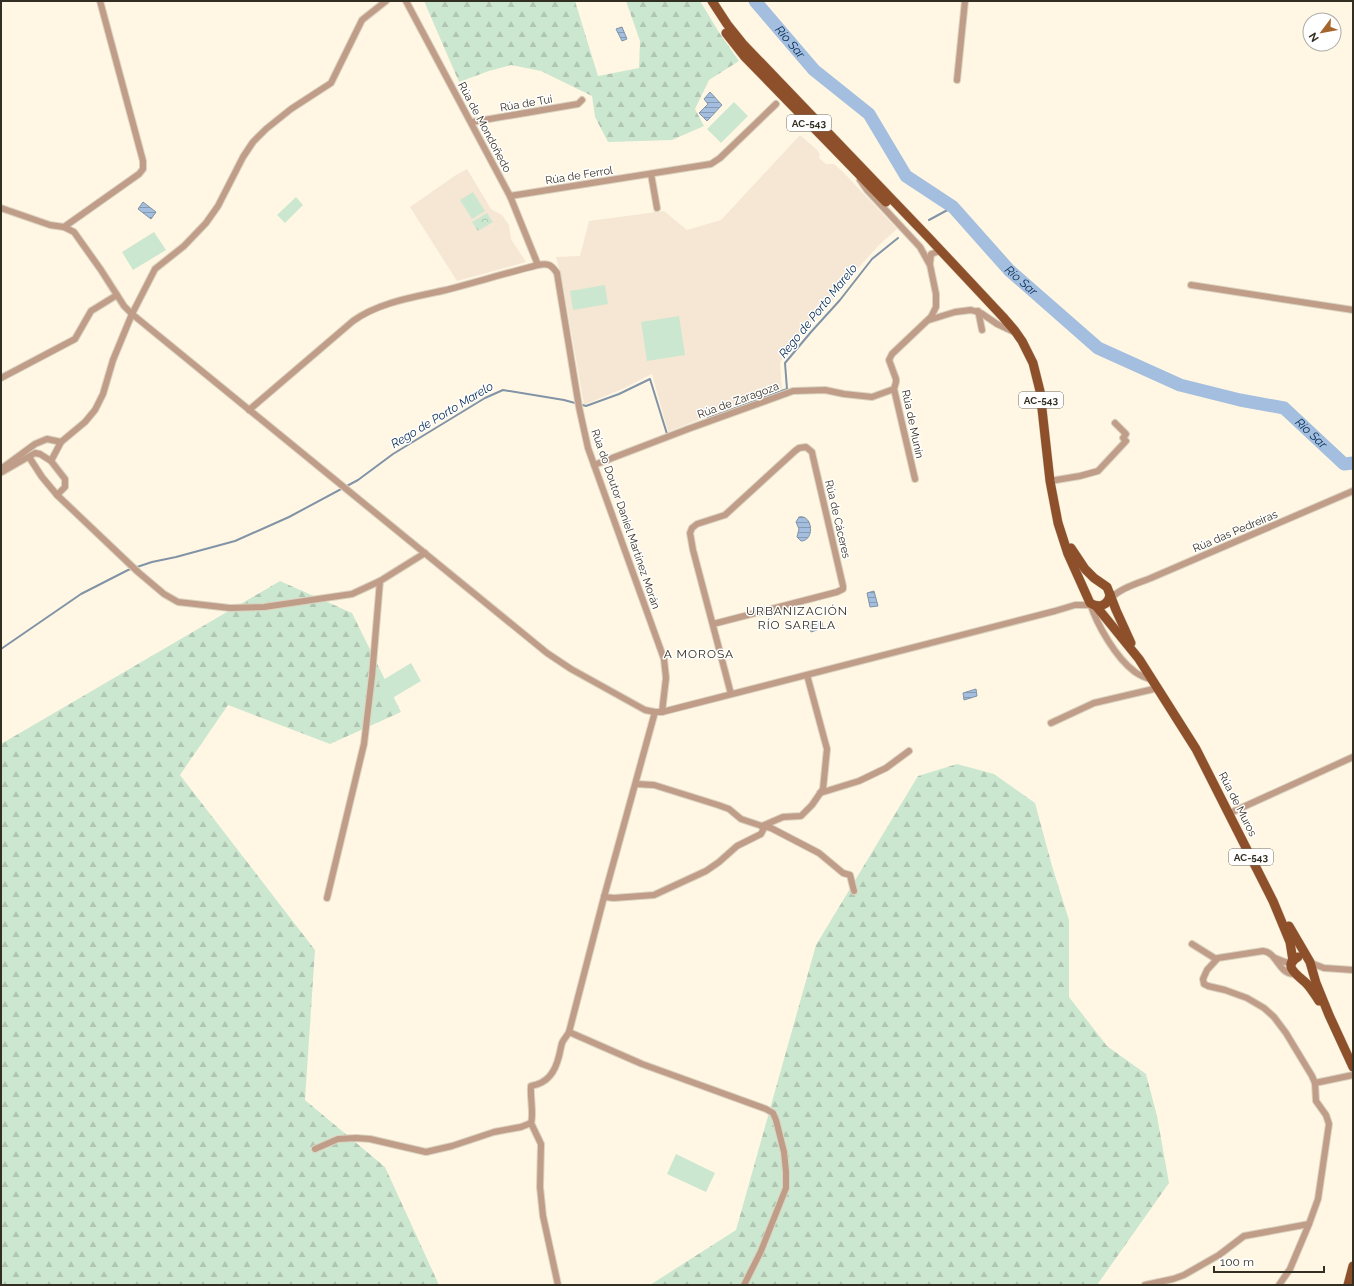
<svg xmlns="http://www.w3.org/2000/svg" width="1354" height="1286" font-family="Raleway,sans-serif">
<defs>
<pattern id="forest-firs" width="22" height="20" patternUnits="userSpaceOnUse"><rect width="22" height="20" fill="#cce7d0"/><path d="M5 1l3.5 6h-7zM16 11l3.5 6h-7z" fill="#b0c6b2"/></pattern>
<pattern id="park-crowns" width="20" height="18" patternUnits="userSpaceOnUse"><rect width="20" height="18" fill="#cce7d0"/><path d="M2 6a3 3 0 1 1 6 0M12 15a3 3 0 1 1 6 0" fill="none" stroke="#b0c6b2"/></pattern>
<pattern id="water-rules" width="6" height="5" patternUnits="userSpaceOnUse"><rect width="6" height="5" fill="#a3bede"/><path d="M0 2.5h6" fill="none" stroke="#859bb4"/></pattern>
</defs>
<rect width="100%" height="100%" fill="#fff7e3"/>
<g fill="#f5e7d4">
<polygon points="800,135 817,150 820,155 819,158 826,164 834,164 842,171 897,229 879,245 841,287 830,304 809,325 784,356 780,363 782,390 774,389 668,432 652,374 622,389 584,405 563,284 556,257 580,256 589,221 664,211 687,230 721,220"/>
<polygon points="467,169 491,209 502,215 509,225 511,239 526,262 457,281 410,207 456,175"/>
</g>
<g fill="url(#forest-firs)">
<polygon points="424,1 575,1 598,76 639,68 640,41 626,1 700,1 720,34 739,61 709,80 695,109 704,126 672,140 608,142 595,117 592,96 541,71 511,65 489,71 459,82"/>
<polygon points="280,581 352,613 401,712 330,744 228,705 180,775 315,950 305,1100 385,1167 439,1285 1,1285 1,744"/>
<polygon points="957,764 994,774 1035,803 1052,866 1069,920 1069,997 1107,1046 1146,1074 1157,1116 1169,1183 1097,1285 650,1285 736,1230 816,945 918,776"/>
</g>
<polygon fill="url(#park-crowns)" points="487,213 493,222 478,231 472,222"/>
<g fill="#cce7d0">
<polygon points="734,102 748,116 721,143 707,129"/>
<polygon points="473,192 485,211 472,219 460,200"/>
<polygon points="296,197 303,205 285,223 277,215"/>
<polygon points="154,232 166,250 133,270 122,252"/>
<polygon points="605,285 608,304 573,310 570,291"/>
<polygon points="679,316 685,355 647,361 641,322"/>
<polygon points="411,663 421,681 389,700 378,683"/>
<polygon points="676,1154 715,1173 706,1192 667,1174"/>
</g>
<g fill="url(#water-rules)" stroke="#8193a6">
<polygon points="622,27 627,39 622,41 616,29"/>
<polygon points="710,92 722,105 707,121 699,113 708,104 704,99"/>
<polygon points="143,202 156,212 151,219 138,209"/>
<path d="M799,517c14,-3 16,24 2,24l-4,-4 2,-8 -3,-7z"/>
<polygon points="874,591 878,606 870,607 867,593"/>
<polygon points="822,622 823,628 811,632 810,625"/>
<polygon points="976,689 977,696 964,700 963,693"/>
</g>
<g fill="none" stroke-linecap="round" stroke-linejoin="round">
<g stroke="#8193a6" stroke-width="2">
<polyline points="929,220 953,207"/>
<polyline points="708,418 787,389 785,363 811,332 840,300 872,259 898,238"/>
<polyline points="1,649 81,594 128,570 152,562 176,557 235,541 289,517 358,480 393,454 485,398 503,390 564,400 586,406 619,394 650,379 667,434 669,434"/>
</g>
<path stroke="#a3bede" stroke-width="13" id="s1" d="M755,1l59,69 55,44 37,62 47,31 56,63 89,78 82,37 60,15 44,8 60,56 9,-1"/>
<defs>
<g id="minor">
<polyline points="406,1 510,196 538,265"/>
<polyline points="957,80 965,1"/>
<polyline points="472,122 578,104 582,100"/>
<polyline points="651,174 657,208"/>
<polyline points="860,180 867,190 920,247 930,265 936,294 936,307 931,317 892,354 889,360 896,379 896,382 894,389 915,479"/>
<polyline points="510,196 711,164 720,158 776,104"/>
<polyline points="1,208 50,225 64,227 74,232 101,270 124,306 132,314 547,653 571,669 645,710 655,712 662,712 1055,611 1075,605 1093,605"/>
<polyline points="64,227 139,174 143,169 143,161 100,1"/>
<polyline points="930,263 931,254 937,252"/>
<polyline points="1191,285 1353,310"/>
<polyline points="978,311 979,315 982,330"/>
<polyline points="929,320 955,312 971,310 981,313 997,324 1014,332"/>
<polyline points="1,378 75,339 91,311 117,295"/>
<path d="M249,410l104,-89c26,-19 62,-24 93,-31 30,-8 61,-17 92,-25 9,-2 13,-1 19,8l22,134 9,41 76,211 2,19 -4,34"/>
<polyline points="29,457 42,477 57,495 138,572 164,594 178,602 230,608 264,607 352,594 380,581 372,676 364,744 327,898"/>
<polyline points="594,465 688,429 793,391 825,390 844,394 872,397 894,389"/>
<polyline points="1,469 35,444 47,439 61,442"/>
<polyline points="2,472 35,453 40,454 51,461"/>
<polyline points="1050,481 1080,476 1098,471 1126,441 1123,438 1126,434 1115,423"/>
<polyline points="57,495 65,487 65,479 51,461 61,442 85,422 95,410 103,394 113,360 132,314 155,269 184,246 206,223 218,206 243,157 253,142 266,129 291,109 331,83 362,20 386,1"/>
<polyline points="380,581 425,553"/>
<path d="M1109,600c11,-12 27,-16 42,-22l202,-87"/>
<path d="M1090,603c7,22 26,55 45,69 5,4 11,6 17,8"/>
<polyline points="713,624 837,592 843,589 843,586 813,457 812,452 806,447 799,448 795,451 725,515 697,524 692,528 690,533 693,550 731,694"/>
<polyline points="655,712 604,897 569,1032 642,1064 766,1109 773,1113 776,1120 784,1152 786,1172 786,1188 761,1251 744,1285"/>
<polyline points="1051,723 1094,703 1158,688"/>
<polyline points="820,793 859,781 886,768 909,751"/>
<polyline points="1230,813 1353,757"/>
<polyline points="762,826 783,817 801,816 812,805 823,789 827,749 807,675"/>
<polyline points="762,826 771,828 819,853 843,873 850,875 854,891"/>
<polyline points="604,897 614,898 654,895 706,871 719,862 737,846 761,834 763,830 762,826 741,819 729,809 718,805 654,785 636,784"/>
<polyline points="1192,944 1216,959"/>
<polyline points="1275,958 1285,962 1293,962"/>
<polyline points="1311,963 1324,968 1353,970"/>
<polyline points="1315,1083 1353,1075"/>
<path d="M531,1123c3,-8 -1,-25 0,-37 17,-3 24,-14 28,-30 1,-4 2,-9 3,-13 1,-3 5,-7 7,-11"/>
<polyline points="315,1149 338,1139 356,1138 370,1139 426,1152 452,1146 494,1132 521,1127 531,1123 541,1144 540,1187 543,1216 558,1285"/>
<path d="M1145,1285l28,-6 11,-4 35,-20 25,-19 65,-12 9,-25 11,-75 -3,-9 -10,-14 -1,-18 -3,-7 -26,-43 -12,-16 -10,-9 -17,-10 -22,-8 -17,-4 -4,-2 -1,-5 4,-9 11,-12 45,-7c11,1 14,14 22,20 3,3 8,3 12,4"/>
<polyline points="1279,1285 1290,1269 1309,1224"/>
</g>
<g id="primary">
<path d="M712,1l15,23 16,20 186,194 74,79 12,14 7,10 11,22 7,28 10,90 8,42 10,31 22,49c9,6 19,2 20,-9"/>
<polyline points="726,33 744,56 886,202"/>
<polyline points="1071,548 1085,569 1094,578 1107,587 1116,610 1131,643"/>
<polyline points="1096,606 1139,659 1196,749 1273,901 1290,942 1293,961"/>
<polyline points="1289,926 1310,962 1316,983 1329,1015 1353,1067"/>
<path d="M1298,957c-17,9 1,19 8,26 5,5 9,12 13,18"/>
<polyline points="1348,1285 1353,1266"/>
</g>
</defs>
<use href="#minor" stroke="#dad3c0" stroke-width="8"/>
<use href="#primary" stroke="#dad3c0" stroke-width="10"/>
<use href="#minor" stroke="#c09d88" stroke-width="6"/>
<use href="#primary" stroke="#8d502a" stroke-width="9"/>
</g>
<g text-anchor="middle" stroke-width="3" stroke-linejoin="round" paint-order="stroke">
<g fill="#fff" stroke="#706d64" stroke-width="1">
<rect x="787" y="115" width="44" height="16" rx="3"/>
<rect x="1019" y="392" width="44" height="16" rx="3"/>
<rect x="1229" y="849" width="44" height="16" rx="3"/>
</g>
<g font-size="10" font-weight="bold" fill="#332e22">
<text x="809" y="127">AC-543</text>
<text x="1041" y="404">AC-543</text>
<text x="1251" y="861">AC-543</text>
</g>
<g font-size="11" fill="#332e22" stroke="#fff">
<text transform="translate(526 103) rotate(-10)" y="4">Rúa de Tui</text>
<text transform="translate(485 127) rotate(62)" y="4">Rúa de Mondoñedo</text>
<text transform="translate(579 175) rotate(-9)" y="4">Rúa de Ferrol</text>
<text transform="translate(738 400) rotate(-20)" y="4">Rúa de Zaragoza</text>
<text transform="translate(913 424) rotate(78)" y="4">Rúa de Munín</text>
<text transform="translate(626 519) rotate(71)" y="4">Rúa do Doutor Daniel Martínez Morán</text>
<text transform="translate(838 519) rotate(77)" y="4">Rúa de Cáceres</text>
<text transform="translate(1235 531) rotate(-23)" y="4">Rúa das Pedreiras</text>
<text transform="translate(1238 804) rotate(63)" y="4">Rúa de Muros</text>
</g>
<g font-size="12" font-style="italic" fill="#042b53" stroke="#fff">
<text dy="4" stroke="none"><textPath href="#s1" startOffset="54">Río Sar</textPath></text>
<text dy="4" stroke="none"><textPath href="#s1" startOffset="390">Río Sar</textPath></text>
<text transform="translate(818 311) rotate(-51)" y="4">Rego de Porto Marelo</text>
<text transform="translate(442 415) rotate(-31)" y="4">Rego de Porto Marelo</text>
<text dy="4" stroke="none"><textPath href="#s1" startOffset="726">Río Sar</textPath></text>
</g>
<g font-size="12" letter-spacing="1" fill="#332e22" stroke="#fff">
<text x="797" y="615">URBANIZACIÓN<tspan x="797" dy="14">RÍO SARELA</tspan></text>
<text x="699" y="658">A MOROSA</text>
</g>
</g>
<rect width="1354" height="1286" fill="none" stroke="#332e22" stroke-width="4"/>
<g transform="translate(1322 32) rotate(238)"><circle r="19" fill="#ffffff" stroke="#adaba7"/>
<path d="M0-3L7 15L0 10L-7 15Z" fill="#a5662d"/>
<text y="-6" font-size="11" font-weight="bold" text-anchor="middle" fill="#332e22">N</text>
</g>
<path d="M1214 1266v6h110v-6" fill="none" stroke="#332e22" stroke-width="2"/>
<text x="1220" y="1266" font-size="12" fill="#332e22" stroke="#ffffff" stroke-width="3" paint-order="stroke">100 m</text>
</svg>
